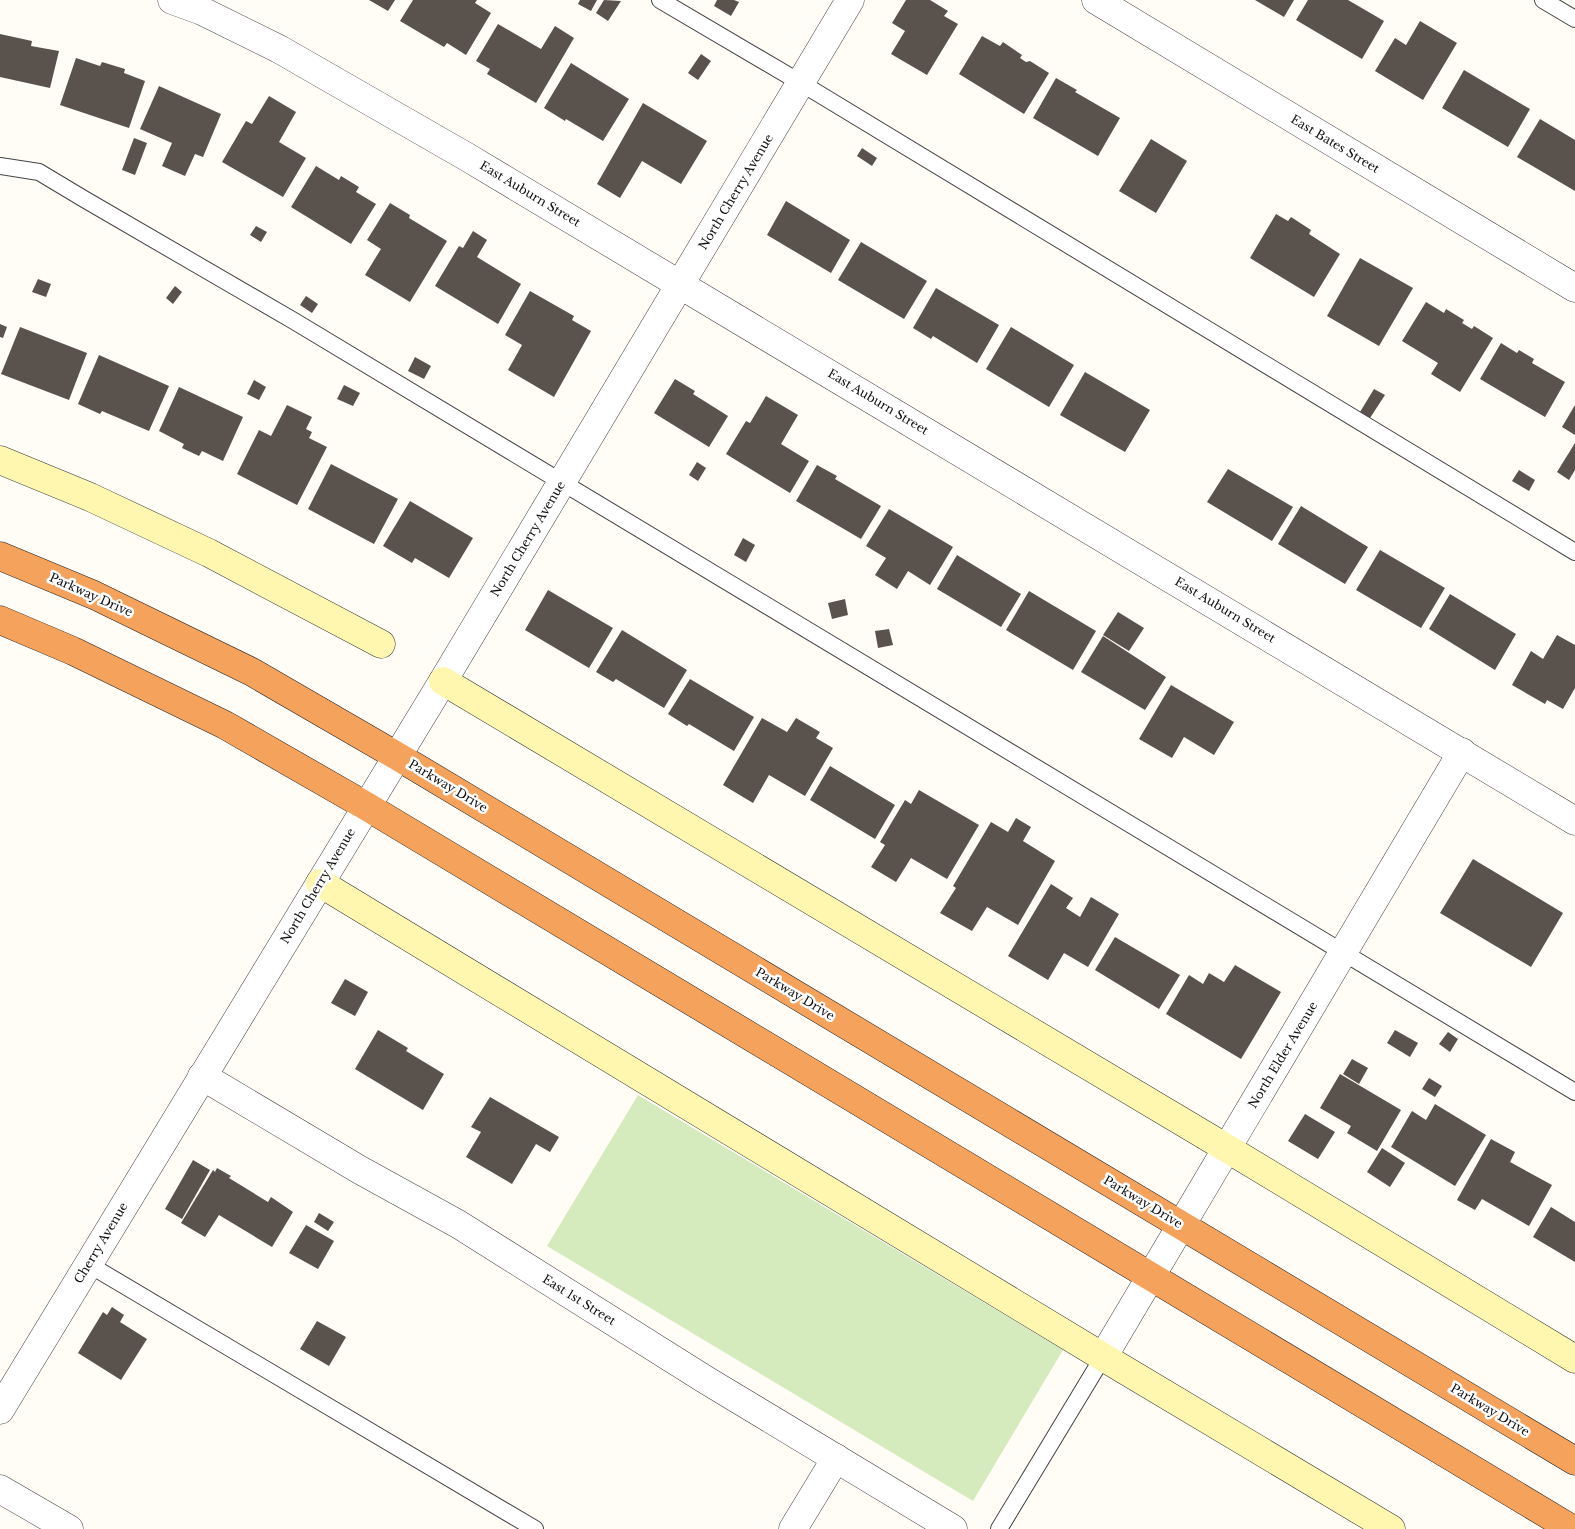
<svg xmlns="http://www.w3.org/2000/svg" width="1575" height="1529" font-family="'Libre Baskerville',serif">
<rect width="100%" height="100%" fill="#fffdf5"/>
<polygon fill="#d5ebbd" points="638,1095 1063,1350 973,1501 547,1246"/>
<g fill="#5a524d">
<polygon points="369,0 395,0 388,11"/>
<polygon points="413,0 477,0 475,3 491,13 466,55 447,43 444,47 400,21"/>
<polygon points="580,0 597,0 591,11 578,4"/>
<polygon points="604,0 621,1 608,21 596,13"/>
<polygon points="717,0 734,0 739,2 731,16 714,6"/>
<polygon points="906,0 930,0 948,11 944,16 958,24 927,75 891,54 905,31 892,23"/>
<polygon points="1255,0 1294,0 1284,17"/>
<polygon points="1308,0 1348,0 1384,21 1362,59 1296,20"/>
<polygon points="1420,21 1457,43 1423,100 1375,71 1395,38 1406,45"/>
<polygon points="498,24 541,49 555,26 574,38 536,103 487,74 490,69 476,61"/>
<polygon points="0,34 32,41 31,46 59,51 50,88 0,77"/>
<polygon points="982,36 1000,46 1003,42 1022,55 1020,58 1026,62 1030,61 1049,73 1024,114 959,74"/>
<polygon points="701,54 711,61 698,80 688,73"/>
<polygon points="76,58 100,66 102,62 125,69 124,73 145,81 129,128 60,105"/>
<polygon points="571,63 629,99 603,141 566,119 565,121 544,108"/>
<polygon points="1464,70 1530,109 1508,147 1442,108"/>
<polygon points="1056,78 1077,90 1075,92 1120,118 1098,156 1033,118"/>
<polygon points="159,86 221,114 203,157 195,154 185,176 162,166 172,143 140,129"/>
<polygon points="269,96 296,112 279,142 306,158 283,197 222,162 246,121 252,124"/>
<polygon points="643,103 707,141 681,184 642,161 620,198 597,184"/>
<polygon points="1540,119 1575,140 1575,191 1517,157"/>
<polygon points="134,138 147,143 135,175 122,170"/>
<polygon points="1151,139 1187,161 1156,213 1119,191"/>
<polygon points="862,148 877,158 872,166 857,156"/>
<polygon points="316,166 339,180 341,176 359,187 356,192 376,204 351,244 291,207"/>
<polygon points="786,201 850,240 831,273 767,235"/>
<polygon points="390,203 410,215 409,218 447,241 410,302 365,275 381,249 367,240"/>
<polygon points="1276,214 1288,221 1291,217 1311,230 1309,234 1340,254 1314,297 1250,258"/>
<polygon points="256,226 267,232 261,242 250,235"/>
<polygon points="473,231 487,240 477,257 521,284 498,324 435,286 459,246 463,248"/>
<polygon points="861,242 927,281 904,319 838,280"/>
<polygon points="1360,258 1413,288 1379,346 1327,316"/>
<polygon points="38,279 51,284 46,297 32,292"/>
<polygon points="175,286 182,292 173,304 166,298"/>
<polygon points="936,288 999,325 977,363 933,336 931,339 913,328"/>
<polygon points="530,291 574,316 572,320 591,331 554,397 508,370 522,345 505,335"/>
<polygon points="306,296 318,304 312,313 300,305"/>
<polygon points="1426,302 1444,313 1446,309 1464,320 1462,323 1472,329 1474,326 1493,338 1460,392 1431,374 1438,363 1402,341"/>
<polygon points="0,324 7,327 3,338 0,337"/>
<polygon points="20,327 87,353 69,400 1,374"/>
<polygon points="1011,327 1074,365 1049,407 986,369"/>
<polygon points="1501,343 1517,353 1519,350 1534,359 1532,363 1565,382 1545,417 1480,379"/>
<polygon points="99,355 169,386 149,431 102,411 100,414 78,404"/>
<polygon points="415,357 431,366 424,379 408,371"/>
<polygon points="1085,372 1150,410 1125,452 1060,415"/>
<polygon points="675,379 695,391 693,394 728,416 709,447 654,413"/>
<polygon points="254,380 266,387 259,400 247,394"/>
<polygon points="344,385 360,393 353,406 337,399"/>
<polygon points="179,387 243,417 223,461 202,451 199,456 182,448 184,444 159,431"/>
<polygon points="1374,389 1385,395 1370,418 1360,412"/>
<polygon points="766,396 798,415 781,444 809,461 790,493 726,454 746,421 750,423"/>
<polygon points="287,405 312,417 306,429 312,432 309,438 327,447 297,505 237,474 259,430 271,436"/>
<polygon points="1575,405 1575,435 1562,427"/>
<polygon points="1575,443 1575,470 1569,480 1557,472"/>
<polygon points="697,462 706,468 698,481 689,475"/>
<polygon points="331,464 398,499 374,544 308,509"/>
<polygon points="817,465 837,476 835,479 881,506 861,539 796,501"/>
<polygon points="1228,469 1293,507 1272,541 1207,502"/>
<polygon points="1519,470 1535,480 1529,491 1512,481"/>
<polygon points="410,501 473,538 449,578 415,558 412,563 383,546"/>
<polygon points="1301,506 1368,547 1345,584 1278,544"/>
<polygon points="889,509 953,547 930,585 908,571 897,589 875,575 886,558 866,546"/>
<polygon points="743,538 755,545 746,562 734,555"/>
<polygon points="1380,550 1445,588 1421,628 1356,590"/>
<polygon points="957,555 1021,594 1001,627 937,589"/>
<polygon points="548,590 613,628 589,668 525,630"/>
<polygon points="1029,591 1096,631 1073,670 1006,630"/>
<polygon points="1450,594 1516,634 1495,670 1429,629"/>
<polygon points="845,599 848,615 832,619 828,603"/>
<polygon points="1118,612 1144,628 1129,651 1103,635"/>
<polygon points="889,629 893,645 878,648 875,631"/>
<polygon points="622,630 687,670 664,708 616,679 613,682 596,672"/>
<polygon points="1557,635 1575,645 1575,688 1563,709 1547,700 1545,704 1512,685 1531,651 1543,659"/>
<polygon points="1103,636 1166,677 1145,710 1081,672"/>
<polygon points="690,679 754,717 734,751 689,724 687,726 668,714"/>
<polygon points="1171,685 1234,722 1214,755 1184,737 1172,758 1139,739"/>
<polygon points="762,718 787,732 796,718 820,732 816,738 833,748 805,796 769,775 753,803 723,785"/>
<polygon points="830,766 895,805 875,839 810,800"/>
<polygon points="919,790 979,825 947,879 911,858 896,882 871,867 885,845 880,842 905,800 911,804"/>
<polygon points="1016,818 1031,827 1023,841 1055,861 1018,925 987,907 972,931 940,913 956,888 953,886 991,822 1008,832"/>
<polygon points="1473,859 1563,913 1531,967 1440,913"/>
<polygon points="1051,884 1073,898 1066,908 1080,917 1091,897 1119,914 1088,967 1064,953 1048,980 1008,956"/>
<polygon points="1115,937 1180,975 1159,1009 1095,970"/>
<polygon points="1235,965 1281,992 1241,1059 1166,1014 1189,975 1203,984 1209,973 1224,982"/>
<polygon points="345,979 368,992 355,1016 331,1003"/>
<polygon points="378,1030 408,1048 406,1051 444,1074 423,1110 355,1069"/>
<polygon points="1395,1030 1418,1043 1410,1057 1387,1043"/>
<polygon points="1448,1032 1458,1039 1450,1052 1439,1044"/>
<polygon points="1352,1059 1368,1068 1359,1084 1343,1074"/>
<polygon points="1340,1074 1401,1110 1377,1151 1347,1133 1351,1126 1320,1108"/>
<polygon points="1429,1078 1442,1086 1435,1097 1422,1089"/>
<polygon points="490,1097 559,1137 550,1152 536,1144 512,1184 466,1157 481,1132 471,1127"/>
<polygon points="1435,1104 1486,1135 1455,1186 1391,1147 1412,1111 1426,1120"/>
<polygon points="1305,1114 1335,1132 1318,1159 1288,1141"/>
<polygon points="1491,1139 1515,1152 1510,1162 1552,1185 1529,1226 1482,1199 1475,1210 1457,1200"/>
<polygon points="1382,1148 1405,1163 1390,1187 1367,1172"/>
<polygon points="193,1160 210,1170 182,1219 165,1209"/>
<polygon points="217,1168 231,1176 229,1178 268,1202 271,1197 293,1212 272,1247 219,1215 205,1237 181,1223 213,1170 215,1172"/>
<polygon points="1551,1207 1575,1222 1575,1262 1533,1237"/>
<polygon points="319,1213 334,1222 328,1231 314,1222"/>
<polygon points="306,1225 334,1241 318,1269 289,1253"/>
<polygon points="112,1307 124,1315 120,1322 147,1339 121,1380 78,1353 103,1312 107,1315"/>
<polygon points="317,1321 346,1337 329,1366 300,1349"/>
</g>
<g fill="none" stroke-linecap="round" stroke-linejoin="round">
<defs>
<g id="lane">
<polyline points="660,0 801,83 1575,552"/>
<polyline points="1543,0 1575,19"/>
<polyline points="0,166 39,172 84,199 294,321 1575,1092"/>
<polyline points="88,1264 535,1529"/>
<polyline points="999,1529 1103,1357"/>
</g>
<g id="street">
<polyline points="172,0 202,11 279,49 467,157 1575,821"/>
<polyline points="1096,0 1575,288"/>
<polyline points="202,1076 360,1170 458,1224 706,1380 953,1529"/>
<polyline points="1103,1357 1462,752"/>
<polyline points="0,1410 443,681 850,0"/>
<polyline points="0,1489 69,1529"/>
<polyline points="793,1529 836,1458"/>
</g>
<g id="secondary">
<polyline points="0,460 90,497 209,553 381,644"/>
<polyline points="443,681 1228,1149 1575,1359"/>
<polyline points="320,883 1103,1357 1391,1529"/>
</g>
<g id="highway">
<polyline points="0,556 94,595 252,672 397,756 1575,1461"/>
<polyline points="0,620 73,651 225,725 366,806 1572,1529"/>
</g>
</defs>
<use href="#lane" stroke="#444" stroke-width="18"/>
<use href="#street" stroke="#444" stroke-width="29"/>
<use href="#secondary" stroke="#333" stroke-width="29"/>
<use href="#highway" stroke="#222" stroke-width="29"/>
<use href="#lane" stroke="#fff" stroke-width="16"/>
<use href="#street" stroke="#fff" stroke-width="28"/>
<use href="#secondary" stroke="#fff6b0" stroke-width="28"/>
<use href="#highway" stroke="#f5a25d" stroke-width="28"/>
</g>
<g text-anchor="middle" stroke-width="5" stroke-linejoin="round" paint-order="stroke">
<g font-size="12" fill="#111" stroke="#fff">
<text transform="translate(1335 144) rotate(31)" y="4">East Bates Street</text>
<text transform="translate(736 192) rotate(-59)" y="4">North Cherry Avenue</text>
<text transform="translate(530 194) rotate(31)" y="4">East Auburn Street</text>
<text transform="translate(878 402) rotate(31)" y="4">East Auburn Street</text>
<text transform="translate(528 539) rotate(-59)" y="4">North Cherry Avenue</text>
<text transform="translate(91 595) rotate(24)" y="4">Parkway Drive</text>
<text transform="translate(1225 610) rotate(31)" y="4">East Auburn Street</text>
<text transform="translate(448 786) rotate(31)" y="4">Parkway Drive</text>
<text transform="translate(318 886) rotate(-59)" y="4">North Cherry Avenue</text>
<text transform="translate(795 994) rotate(31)" y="4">Parkway Drive</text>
<text transform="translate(1283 1055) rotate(-59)" y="4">North Elder Avenue</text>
<text transform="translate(1143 1202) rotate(31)" y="4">Parkway Drive</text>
<text transform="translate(101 1243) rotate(-59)" y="4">Cherry Avenue</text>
<text transform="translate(579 1300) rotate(32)" y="4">East 1st Street</text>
<text transform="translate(1490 1410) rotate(31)" y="4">Parkway Drive</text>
</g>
</g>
</svg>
